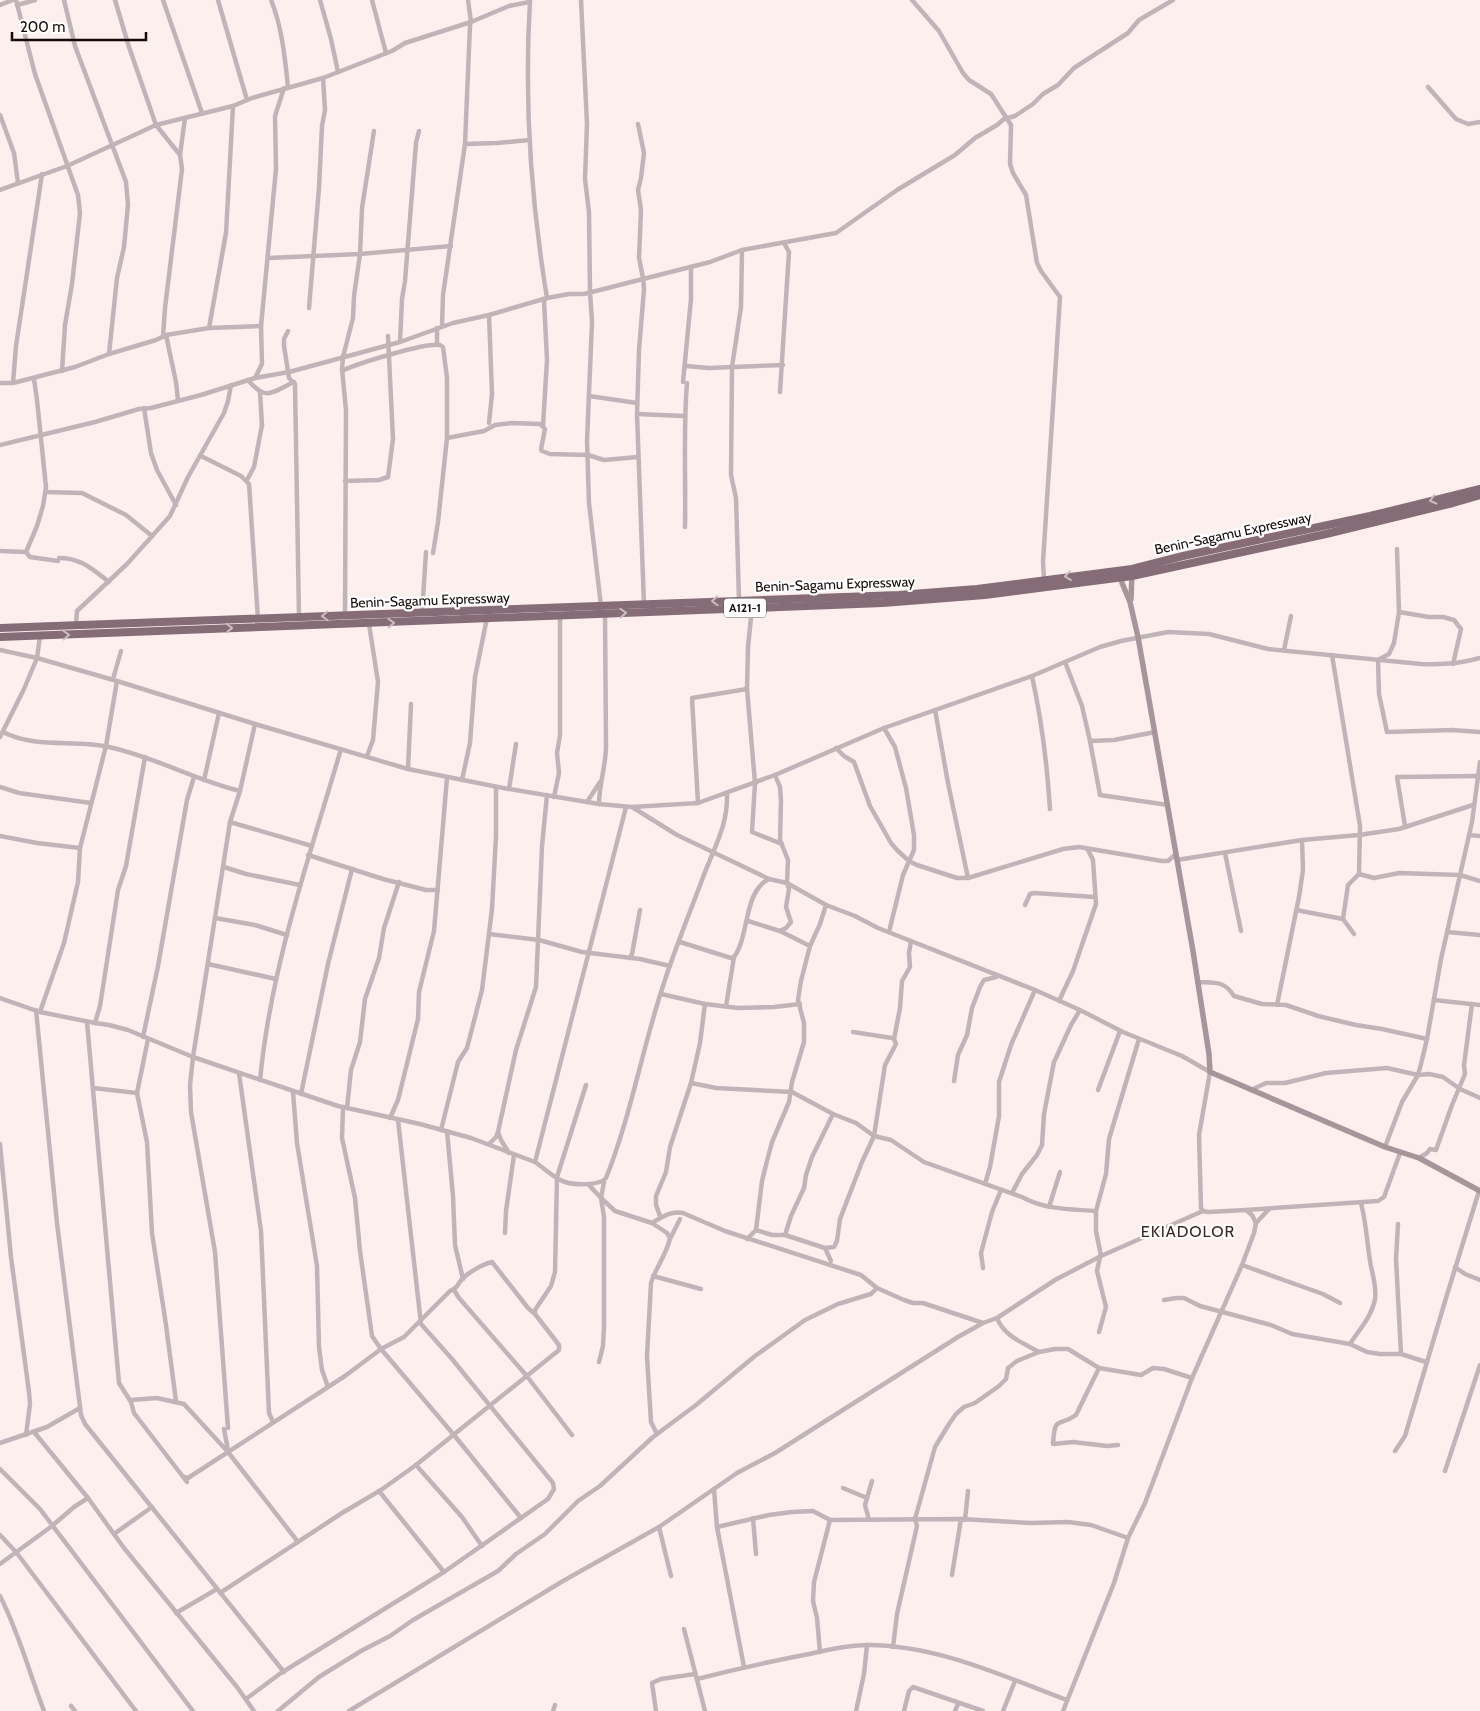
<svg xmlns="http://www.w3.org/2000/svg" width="1480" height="1711" font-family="Cabin,sans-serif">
<rect width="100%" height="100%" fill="#fdefee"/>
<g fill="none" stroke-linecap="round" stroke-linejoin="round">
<g stroke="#c1b4b9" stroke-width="4.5">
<polyline points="16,0 35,74 78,195 80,213 72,284 65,325 62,371"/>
<polyline points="64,0 75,46 126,182 128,205 124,247 117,278 109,354"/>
<polyline points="115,0 129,47 156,125 180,155"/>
<polyline points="163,0 202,113"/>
<polyline points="218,0 247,100"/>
<path d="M271,0c11,27 14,58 17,87"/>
<polyline points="320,0 331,39 338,72"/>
<polyline points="372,0 386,53"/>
<polyline points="581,0 587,124 585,179 589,212 590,292 592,322 587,441 589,503 601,606"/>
<polyline points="912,0 939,31 963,73 969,80 991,94 1011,125 1010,164 1013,173 1026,195 1037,263 1041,271 1060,297 1043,562 1044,579"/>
<path d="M530,1c-6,99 1,200 17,297l-3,2 3,60 -4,66"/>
<polyline points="0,5 13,0"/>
<polyline points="17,5 35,0"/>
<polyline points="1428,87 1456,119 1468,124 1480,122"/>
<polyline points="0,115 14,153 18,183"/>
<polyline points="638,124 644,153 641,178 638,190 641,210 639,258 643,278 644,289 639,350 637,414 644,605"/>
<polyline points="465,144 497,143 530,140"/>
<polyline points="0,190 67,166 156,125 233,106 252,98 323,78 392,51 405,43 471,22 509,6 529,2"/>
<polyline points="268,258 360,254 451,246"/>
<polyline points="309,308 319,188 322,126 325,110 323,78"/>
<polyline points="489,315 492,394 489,423"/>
<polyline points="442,326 443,295 465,144 470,25 471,22 468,0"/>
<polyline points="209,328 226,233 233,106"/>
<polyline points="437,328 437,344"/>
<polyline points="288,331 284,339 284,346 289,378 295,384 299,617"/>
<polyline points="166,335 176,382 178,400"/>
<polyline points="163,337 165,308 182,169 180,155 185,118"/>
<polyline points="400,342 402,299 405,281 416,143 419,131"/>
<polyline points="686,366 709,368 783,365"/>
<path d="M342,371c16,-8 82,-28 98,-26l3,2 4,31v60l37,-7 11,-6 17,-2 28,1 5,5 -4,20 1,2 8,3 38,1 16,5 34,-3"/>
<polyline points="255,378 262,364 261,326 276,169 275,116 284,88"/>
<path d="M248,380c18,22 24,12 46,2"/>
<polyline points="683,382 691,299 691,267"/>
<polyline points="0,383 13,383 16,346 42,174"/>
<polyline points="13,383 75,367 109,354 156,340 166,335 209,328 261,326"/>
<polyline points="260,392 262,426"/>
<polyline points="780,392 789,252 784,243"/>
<polyline points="589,396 637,403"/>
<polyline points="144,408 151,453 157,470 176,505"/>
<polyline points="637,414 684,416"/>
<polyline points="0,445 95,422 139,409 151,408 201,395 255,378 289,372 400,342 453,323 489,315 547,298 569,294 584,294 710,262 742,250 836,233 897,190 955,155 975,138 997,125 1004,119 1015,116 1033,104 1043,94 1058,85 1074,68 1128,33 1139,20 1173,0"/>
<polyline points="201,456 241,476 249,484 258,619"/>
<polyline points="247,480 254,467 262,425"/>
<polyline points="345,481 379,480 388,477 393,439 388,336"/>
<polyline points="46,492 82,493 126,515 152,536"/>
<path d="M685,527c1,-48 -2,-96 2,-144"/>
<polyline points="1397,549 1399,612 1394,643 1389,654 1378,660 1379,694 1387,732 1452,730 1480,732"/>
<polyline points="0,551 26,552 37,526 43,506 46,487 37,400 34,379"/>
<polyline points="26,552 30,557 58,561"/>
<polyline points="433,553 438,522 447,438"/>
<path d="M59,558c22,0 33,11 50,24"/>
<polyline points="739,600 736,498 731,475 732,367 741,307 742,250"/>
<polyline points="752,608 748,647 747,689 755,783 752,832 782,844"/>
<polyline points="1399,612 1429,617 1443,617 1454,620 1461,629 1453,664"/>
<polyline points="422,613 426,552"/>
<polyline points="345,615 346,410 342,369 343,357 353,318 354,296 360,254 362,208 374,131"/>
<polyline points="76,625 77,611 127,564 170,516 188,477 224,413 228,401 231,385"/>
<path d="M0,650l37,8 80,23 138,43 153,45 95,19 96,16 33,3 66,-4 77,-28 109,-47 148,-52 68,-29 21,-6 47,-9 41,2 59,15 153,15c21,1 39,0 59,-6"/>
<polyline points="1284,650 1291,616"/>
<polyline points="1332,655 1360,826 1359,874 1348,885 1343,919"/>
<polyline points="1065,662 1082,706 1090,741 1100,795 1168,805"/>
<path d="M1032,676c10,46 15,86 18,133"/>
<polyline points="113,679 121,651"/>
<polyline points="935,710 948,783 968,878"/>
<polyline points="255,724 240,791 230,822 193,1057 338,1106 420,1124 471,1138 535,1162 626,807"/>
<polyline points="884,728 895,747 906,788 914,835 914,850 903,875 889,932"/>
<path d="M3,732c33,17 71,7 106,15 46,10 86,33 131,44"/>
<polyline points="0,737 24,689 37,658 40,636"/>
<polyline points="1090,741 1114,740 1155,732"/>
<polyline points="836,748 844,756 854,762 870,806 891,843 897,850 909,861 917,865 957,878 968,878 1063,849 1079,847 1162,861 1168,861 1176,854"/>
<polyline points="367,756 373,740 378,682 369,624"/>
<polyline points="408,769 411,704"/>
<polyline points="204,780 219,713"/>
<polyline points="462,780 470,743 475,677 487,618"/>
<polyline points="0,787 19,793 91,803"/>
<polyline points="509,789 516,744"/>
<polyline points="554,797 559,773 557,753 560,735 560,615"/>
<polyline points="587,802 600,782"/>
<polyline points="698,803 692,698 747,689"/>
<path d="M599,804c0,-20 7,-38 7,-58l-1,-132"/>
<polyline points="632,807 677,835 769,879 787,883 826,905 855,916 878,928 1035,990 1080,1010 1123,1032 1182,1056 1210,1072 1199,1135 1201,1208 1203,1211 1208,1212 1246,1210 1252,1215 1256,1223 1254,1233 1242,1265 1192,1378 1145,1503 1128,1538 1114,1583 1063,1711"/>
<polyline points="230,822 312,846"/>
<polyline points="1405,826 1397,777 1478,776"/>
<polyline points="1469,835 1480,836"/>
<polyline points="0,836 37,843 80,848"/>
<polyline points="1225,853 1241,931"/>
<polyline points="308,855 383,879 426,890 438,890"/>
<polyline points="1177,860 1302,840 1359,835 1399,829 1473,805"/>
<polyline points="224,867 246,874 300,885"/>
<polyline points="1359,874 1374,878 1399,873 1460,875 1480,881"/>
<polyline points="1025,905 1030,894 1034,893 1095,897"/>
<polyline points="1296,910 1343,919 1354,934"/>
<polyline points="215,918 255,925 287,935"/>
<polyline points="748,921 780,931 786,928 791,922 786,907 789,889 787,883 788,860 780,840 781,801 780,787 775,775"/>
<polyline points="780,931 810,946"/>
<polyline points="1447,932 1480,935"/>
<polyline points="489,934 539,940 582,952 640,959 670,966"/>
<path d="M680,942l51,16 3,-1c16,-22 9,-65 35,-78"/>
<polyline points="630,958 632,954 640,910"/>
<polyline points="208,964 276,979"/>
<path d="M1197,982c17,1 27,-2 37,14l28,8 24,1 32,11 38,9 26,4 45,10"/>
<polyline points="661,994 705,1004 738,1008 774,1007 800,1004"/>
<polyline points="0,998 40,1012 95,1023 109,1025 128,1030 193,1057 190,1085 191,1112 215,1252 228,1428"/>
<polyline points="1434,1000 1480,1005"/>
<polyline points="1059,1001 1073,971 1096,904 1093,860 1087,848"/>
<polyline points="1277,1005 1299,897 1303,870 1302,840"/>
<polyline points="726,1006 734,957"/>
<polyline points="36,1010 57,1223 81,1415 85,1424 284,1672"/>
<polyline points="40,1012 64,943 78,882 80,848 106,746 117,681"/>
<polyline points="87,1022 119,1383 131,1402 134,1413 187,1482"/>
<polyline points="95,1023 100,1006 118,890 126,866 145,757"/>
<polyline points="143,1037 158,966 187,800 194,777"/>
<polyline points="148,1039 137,1093 147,1142 152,1233 166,1325 176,1401"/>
<polyline points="894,1039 900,1008 902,981 910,967 909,953 911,941"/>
<polyline points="239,1073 261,1231 269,1413 273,1422"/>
<path d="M260,1080c11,-114 49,-222 81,-331"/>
<polyline points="954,1081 958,1055 967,1035 972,1008 980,987 984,980 996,977"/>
<path d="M691,1083l25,5 76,4 41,22 23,9 18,13 17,4 33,22 98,35c23,13 49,12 74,14"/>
<polyline points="93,1088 137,1093"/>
<polyline points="1098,1090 1120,1031"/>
<polyline points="1251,1090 1266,1083 1285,1083 1326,1073 1387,1068 1418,1075 1429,1074 1443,1077 1460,1089 1480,1098"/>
<polyline points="293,1092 297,1143 317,1266 319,1347 322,1370 328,1387"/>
<polyline points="301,1094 328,964 352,869"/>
<polyline points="343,1107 342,1138 355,1198 360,1251 372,1336 381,1349 454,1435 521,1518"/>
<polyline points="347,1108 351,1070 360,1042 365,999 379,958 384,928 399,882"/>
<polyline points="390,1118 398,1100 418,1019 419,992 434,931 447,778"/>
<polyline points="398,1120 421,1324 452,1359 553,1483 554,1489 548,1499 444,1572"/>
<polyline points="441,1130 458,1062 467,1048 482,990 492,909 496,836 496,787"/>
<polyline points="447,1131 453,1196 455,1245 463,1279"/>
<polyline points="0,1144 11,1257 29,1392 30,1404 26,1435"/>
<polyline points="489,1144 496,1137 498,1132"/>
<polyline points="1385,1147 1402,1102 1418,1075 1421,1064 1427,1039 1441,959 1472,822 1480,762"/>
<polyline points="509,1153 501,1140 498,1132 516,1050 536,987 542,846 547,795"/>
<polyline points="1419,1158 1427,1153 1430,1149 1436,1150 1452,1105 1465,1074 1464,1065 1472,1004"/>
<path d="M535,1162c9,6 20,17 30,20 9,3 35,4 41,-4 25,-62 36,-129 57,-192 12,-38 28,-76 42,-114 11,-28 23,-48 22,-79"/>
<polyline points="985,1184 990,1167 999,1116 999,1082 1011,1045 1035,990"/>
<polyline points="589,1185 601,1198 604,1217 604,1326 603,1346 599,1362"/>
<polyline points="1012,1193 1022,1174 1037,1155 1042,1145 1044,1114 1054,1062 1071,1025 1080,1010"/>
<polyline points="1049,1207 1060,1172"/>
<polyline points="1246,1210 1378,1201 1384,1197 1400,1153"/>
<polyline points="660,1216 656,1205 656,1196 666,1172 670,1147 691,1083 700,1043 705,1004"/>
<path d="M652,1223l15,10 3,5c-3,16 -14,29 -19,45l-4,73 4,66 6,12"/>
<polyline points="1256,1223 1269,1209"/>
<polyline points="1398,1224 1396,1259 1401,1354"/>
<polyline points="756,1230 772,1235 785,1235 825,1248 834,1247 837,1241 840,1219 862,1162 874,1136 885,1065 896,1044 894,1039 892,1038 853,1032"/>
<polyline points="505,1233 506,1211 514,1155"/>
<polyline points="785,1235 791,1216 804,1188 806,1175 812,1157 833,1114"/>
<polyline points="670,1239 680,1219"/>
<polyline points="747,1239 756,1230 762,1181 767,1161 772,1142 789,1102 792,1082 804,1042 804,1023 798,1000 801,981 810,946 820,924 826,905"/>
<polyline points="825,1248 831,1261"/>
<polyline points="1101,1256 1096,1231 1096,1211 1106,1174 1109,1139 1139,1039"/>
<polyline points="1242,1265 1323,1294 1340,1303"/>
<polyline points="1455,1267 1465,1274 1480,1280"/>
<polyline points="983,1268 981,1253 992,1212 1001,1190"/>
<polyline points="653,1276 701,1289"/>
<polyline points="877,1288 904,1300 913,1303 923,1303 983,1323"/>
<polyline points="454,1290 459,1298 526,1375 572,1435"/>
<polyline points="1164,1300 1176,1298 1184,1298 1200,1306 1271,1325 1292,1334 1350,1344 1367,1352 1380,1354 1401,1354 1426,1362"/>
<path d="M997,1318c7,18 26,25 42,34"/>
<polyline points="1099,1332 1106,1307 1097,1271 1100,1257"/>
<path d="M1350,1344c9,-14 22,-28 25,-45 2,-13 -3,-25 -5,-38 -3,-20 -4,-39 -9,-58"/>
<path d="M1099,1368l-23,47c-18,13 -21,-1 -23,29l20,-2 34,4 11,-1"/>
<polyline points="131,1402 131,1400 157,1398 184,1404 228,1452 298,1542"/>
<polyline points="224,1429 228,1450"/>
<polyline points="0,1443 47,1427 80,1408"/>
<polyline points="1395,1451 1405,1436 1446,1298 1479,1191"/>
<polyline points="416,1465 462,1517 482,1546"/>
<polyline points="0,1469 40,1509 193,1711"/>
<polyline points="1445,1471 1480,1365"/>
<path d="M184,1477l4,1 157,-102 36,-27 23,-12 46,-46c7,-2 8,-7 12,-12 7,-7 21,-15 30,-17l36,46 7,6"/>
<polyline points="843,1488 867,1498"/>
<polyline points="714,1489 717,1527 744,1667"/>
<polyline points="88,1498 124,1548 237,1687 254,1711"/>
<polyline points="753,1518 756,1554"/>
<polyline points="869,1520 865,1505 872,1481"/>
<polyline points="965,1520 968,1491"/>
<polyline points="659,1527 671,1576"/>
<polyline points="717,1527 769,1515 792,1512 813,1511 830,1520 961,1519 1031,1523 1068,1522 1091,1525 1128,1538"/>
<polyline points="114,1534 152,1507"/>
<polyline points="0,1535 16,1552 136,1711"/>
<polyline points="0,1564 52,1526 74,1507 88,1498 34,1432"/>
<polyline points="952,1575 961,1519"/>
<polyline points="220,1593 342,1513 381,1490 416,1465 559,1350 559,1345 535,1314 535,1310 551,1286 555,1272 557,1177 586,1085"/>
<path d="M0,1596c19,37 29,76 44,115"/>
<polyline points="176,1613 217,1589"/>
<polyline points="684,1629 705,1711"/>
<polyline points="893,1647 897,1614 917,1526 915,1519 935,1447 949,1424 956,1414 964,1407 975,1403 999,1386 1006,1379 1008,1368 1017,1361 1039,1352 1055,1349 1068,1349 1099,1368 1141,1375 1153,1368 1164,1369 1192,1378"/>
<polyline points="820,1652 817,1618 813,1601 814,1582 830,1520"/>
<path d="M697,1679c35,-9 71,-17 107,-24 20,-4 42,-10 63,-10 70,0 136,31 200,55"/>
<polyline points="246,1699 281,1673 444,1572 379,1491"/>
<polyline points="71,1706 75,1711"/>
<path d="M278,1711l41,-34 42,-26 29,-15 23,-16 85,-49 18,-17 29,-20 33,-33 22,-15 53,-49 43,-32 59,-49 50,-36 33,-16 33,-10 6,-6 -16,-13 -136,-44 -42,-18c-14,-2 -21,4 -31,10l-37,-12 -14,-13 3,-16"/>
<polyline points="349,1711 563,1581 659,1527 737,1473 775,1453 958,1337 983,1323 997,1318 1055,1280 1101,1256 1203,1211"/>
<polyline points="553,1711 555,1705"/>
<polyline points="656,1711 652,1683 661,1679 695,1674"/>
<polyline points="856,1711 864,1674 867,1645"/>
<polyline points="904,1711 909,1691 913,1687 983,1711"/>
<polyline points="955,1711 958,1704"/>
<polyline points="1003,1711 1015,1681"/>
</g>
<g stroke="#a8959c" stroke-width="5.5">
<polyline points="1121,574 1122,583 1130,602 1138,637 1193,951 1209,1054 1210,1072 1385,1147 1419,1158 1480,1191"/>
<polyline points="1131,599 1132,574"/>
</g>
<g stroke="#866c76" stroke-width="8">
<polyline points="0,628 899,595 977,589 1132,569 1183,556 1370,516 1480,489"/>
<polyline points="0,637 883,603 985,595 1132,576 1326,534 1453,503 1480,495"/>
</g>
</g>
<defs><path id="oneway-chevron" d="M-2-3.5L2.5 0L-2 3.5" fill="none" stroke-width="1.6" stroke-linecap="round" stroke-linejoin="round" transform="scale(1.25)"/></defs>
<g stroke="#c9bdc1">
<use href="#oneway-chevron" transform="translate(1433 500) rotate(166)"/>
<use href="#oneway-chevron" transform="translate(1068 576) rotate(174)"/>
<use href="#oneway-chevron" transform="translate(715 601) rotate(177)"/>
<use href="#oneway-chevron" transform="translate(623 613) rotate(-2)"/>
<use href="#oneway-chevron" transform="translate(325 616) rotate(178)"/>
<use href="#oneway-chevron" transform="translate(391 623) rotate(-3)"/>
<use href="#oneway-chevron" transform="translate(229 628) rotate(-2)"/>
<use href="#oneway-chevron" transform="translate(66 635) rotate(-3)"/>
</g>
<g text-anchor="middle" stroke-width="4.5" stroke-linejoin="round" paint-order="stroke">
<rect fill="#fff" stroke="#5a5352" stroke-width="1" x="724" y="598.5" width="42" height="19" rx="4"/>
<g font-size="12" font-weight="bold" fill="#130908">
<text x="745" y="612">A121-1</text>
</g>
<g font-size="14" fill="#130908" stroke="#fff">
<text transform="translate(1233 533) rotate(-12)" y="5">Benin-Sagamu Expressway</text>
<text transform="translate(835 584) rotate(-2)" y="5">Benin-Sagamu Expressway</text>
<text transform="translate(430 600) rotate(-2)" y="5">Benin-Sagamu Expressway</text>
</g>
<g font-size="16" letter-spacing="1" fill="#3d2623" stroke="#fff">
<text x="1188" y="1237">EKIADOLOR</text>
</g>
</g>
<path d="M12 32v8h134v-8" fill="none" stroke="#130908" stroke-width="2.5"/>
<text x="20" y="32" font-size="15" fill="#130908" stroke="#ffffff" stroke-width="4" paint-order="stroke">200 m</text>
</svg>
